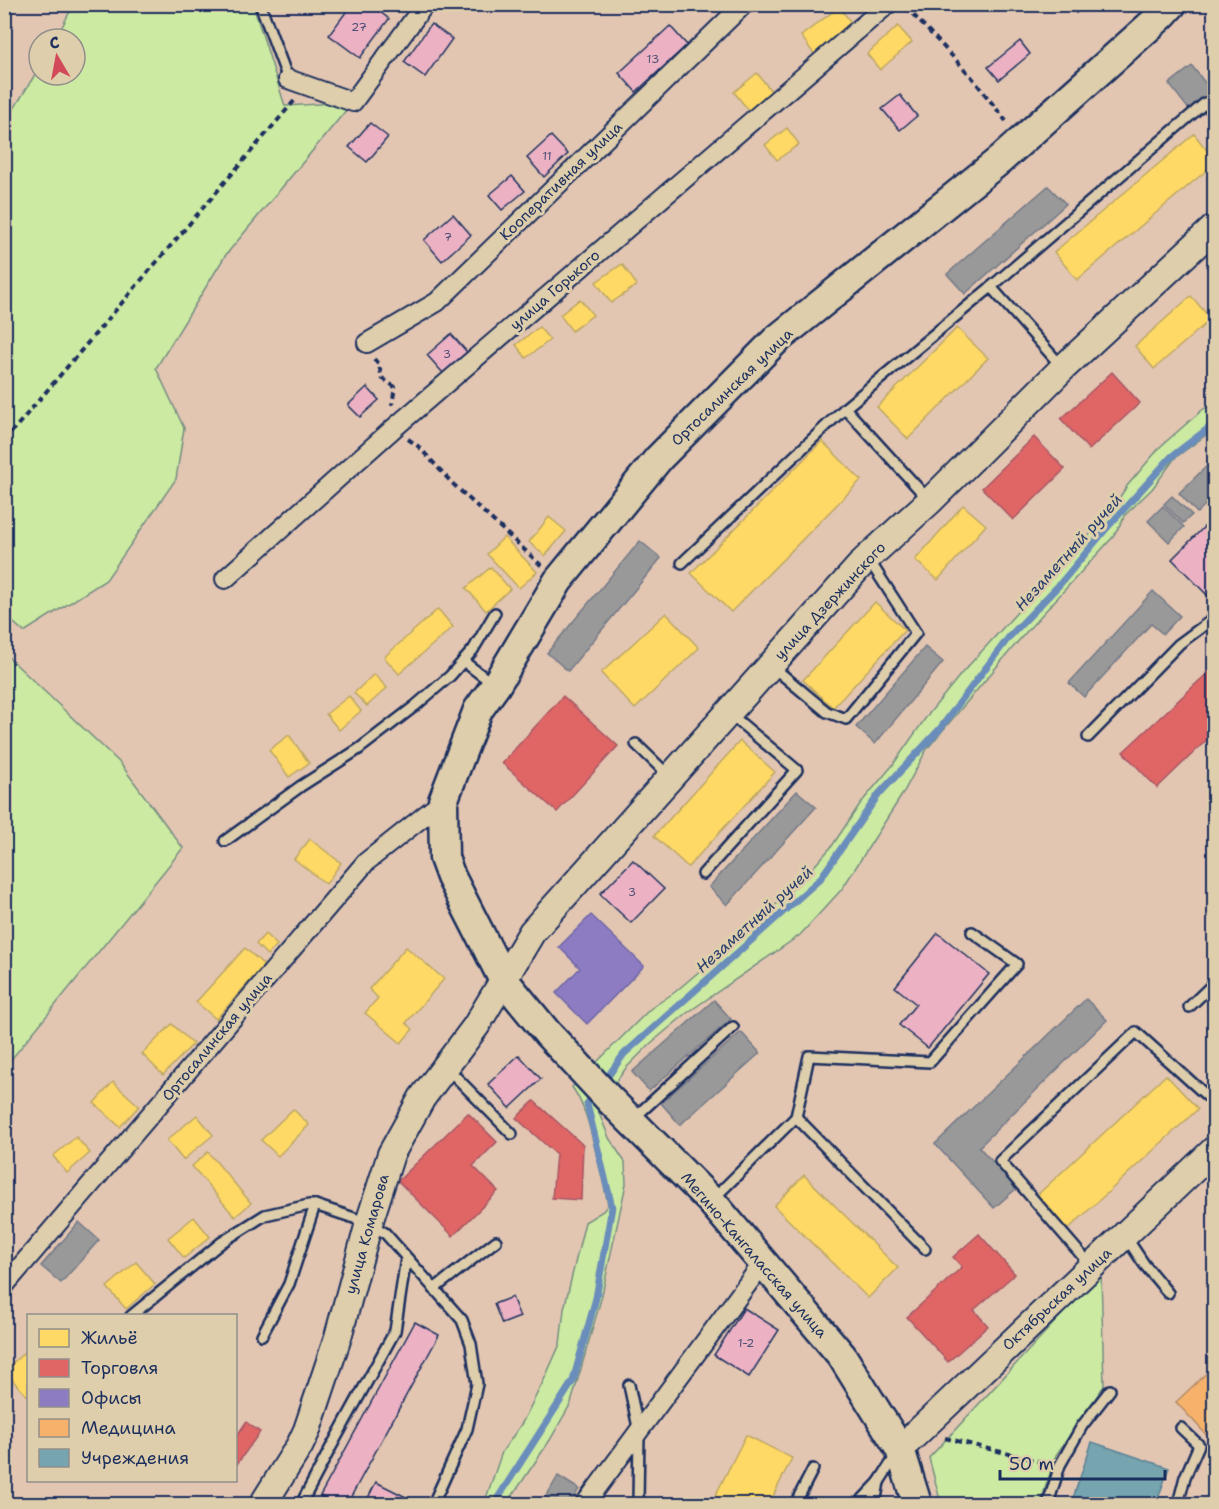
<svg xmlns="http://www.w3.org/2000/svg" width="1219" height="1509" font-family="'Shantell Sans',sans-serif">
<rect width="100%" height="100%" fill="#e3c6b2"/>
<filter id="ink" filterUnits="userSpaceOnUse"><feTurbulence type="fractalNoise" baseFrequency=".0167" numOctaves="2"/><feDisplacementMap in="SourceGraphic" scale="12" xChannelSelector="R" yChannelSelector="G"/><feConvolveMatrix kernelMatrix="1 2 1 2 8 2 1 2 1" color-interpolation-filters="sRGB"/></filter>
<g filter="url(#ink)">
<g fill="#cceaa1" stroke="#748c80" stroke-width="1.5">
<polygon points="73,5 253,5 285,106 353,102 225,256 156,368 184,428 176,479 106,580 24,632 4,614 4,125 39,68 39,75 75,75 75,39 56,39"/>
<path d="M1214,402v27l-39,29 -23,31 -26,25 -13,23 -86,94 -100,118 -25,46 -60,94 -42,46 -113,78 -36,30 -25,25 -29,40 12,30 16,24 1,22 -25,115 -30,104 -21,37 -43,64h-23l18,-52 20,-29 22,-43 16,-36 4,-35 21,-87 18,-11 5,-6c-4,-20 -9,-40 -14,-60 -5,-21 -10,-41 -22,-58l78,-78 25,-17 87,-74 40,-38 30,-34 28,-42 32,-38 35,-50 34,-42 110,-121 34,-33 22,-34 34,-40 40,-35z"/>
<polygon points="5,654 120,763 183,848 5,1067"/>
<polygon points="1101,1272 1104,1386 1056,1455 1040,1504 941,1504 929,1458"/>
</g>
<g fill="#ffd966" stroke="#bba664" stroke-width="1.5">
<polygon points="839,7 853,25 814,54 801,36"/>
<polygon points="898,26 912,42 880,70 867,54"/>
<polygon points="757,73 772,92 749,111 734,92"/>
<polygon points="787,128 799,144 777,160 765,145"/>
<polygon points="1194,134 1214,159 1214,164 1077,280 1054,252"/>
<polygon points="622,264 637,285 611,303 596,282"/>
<polygon points="1191,296 1211,319 1154,369 1135,346"/>
<polygon points="580,299 593,315 572,331 560,315"/>
<polygon points="539,327 550,340 526,358 516,345"/>
<polygon points="957,328 988,358 908,439 877,407"/>
<polygon points="822,441 861,480 731,612 691,573"/>
<polygon points="963,505 986,525 938,580 915,560"/>
<polygon points="549,517 566,531 545,556 529,542"/>
<polygon points="504,537 537,572 519,588 487,554"/>
<polygon points="491,567 510,589 486,611 466,588"/>
<polygon points="875,602 905,630 833,708 803,680"/>
<polygon points="438,609 453,627 399,674 384,657"/>
<polygon points="666,613 699,648 635,709 601,673"/>
<polygon points="374,674 387,688 367,706 354,693"/>
<polygon points="349,696 361,711 339,730 326,714"/>
<polygon points="289,735 309,763 289,777 269,750"/>
<polygon points="740,741 775,772 688,867 654,836"/>
<polygon points="310,839 341,863 326,884 294,859"/>
<polygon points="265,934 277,945 267,955 256,944"/>
<polygon points="406,947 444,979 406,1023 413,1029 401,1043 365,1013 378,998 369,989"/>
<polygon points="245,948 264,965 216,1019 196,1002"/>
<polygon points="172,1024 193,1044 163,1075 142,1054"/>
<polygon points="1166,1075 1198,1109 1064,1233 1033,1199"/>
<polygon points="113,1082 139,1106 120,1127 94,1103"/>
<polygon points="293,1109 309,1125 278,1156 261,1140"/>
<polygon points="197,1115 213,1135 183,1160 167,1140"/>
<polygon points="76,1137 90,1153 67,1173 53,1156"/>
<polygon points="208,1152 251,1203 235,1217 192,1166"/>
<polygon points="804,1175 898,1268 868,1298 774,1206"/>
<polygon points="194,1217 210,1237 184,1258 168,1238"/>
<polygon points="136,1262 155,1284 126,1309 107,1287"/>
<polygon points="28,1349 28,1397 4,1371"/>
<polygon points="746,1435 792,1458 769,1504 711,1504"/>
</g>
<g fill="#e06666" stroke="#a55664" stroke-width="1.5">
<polygon points="1112,372 1140,403 1089,450 1061,419"/>
<polygon points="1034,437 1065,469 1013,520 982,488"/>
<polygon points="1214,667 1214,733 1157,788 1123,752"/>
<polygon points="563,696 618,746 557,812 502,763"/>
<polygon points="534,1101 583,1145 581,1200 552,1198 556,1154 516,1118"/>
<polygon points="468,1113 497,1142 473,1166 498,1191 453,1236 398,1181"/>
<polygon points="979,1234 1015,1274 974,1310 988,1326 948,1362 907,1317 962,1267 953,1257"/>
<polygon points="246,1422 260,1432 237,1464 236,1462 236,1437"/>
</g>
<polygon fill="#8e7cc3" stroke="#6c65a5" stroke-width="1.5" points="591,915 644,966 587,1024 556,993 580,968 559,947"/>
<polygon fill="#f6b26b" stroke="#b48b67" stroke-width="1.5" points="1214,1366 1214,1443 1176,1402"/>
<polygon fill="#76a5af" stroke="#5b8297" stroke-width="1.5" points="1092,1442 1169,1468 1156,1504 1071,1504"/>
<g fill="#999" stroke="#737987" stroke-width="1.5">
<polygon points="1192,66 1213,93 1190,111 1169,84"/>
<polygon points="1048,186 1066,204 965,294 947,274"/>
<polygon points="1214,459 1214,496 1197,513 1179,493"/>
<polygon points="1172,496 1192,515 1183,523 1164,504"/>
<polygon points="1163,506 1184,527 1169,542 1148,521"/>
<polygon points="640,541 661,558 568,671 547,653"/>
<polygon points="1153,591 1180,616 1163,634 1151,624 1084,697 1069,683"/>
<polygon points="925,647 943,662 875,744 856,727"/>
<polygon points="797,791 816,807 727,905 709,887"/>
<polygon points="1086,999 1107,1020 979,1147 1017,1188 994,1208 935,1144"/>
<polygon points="714,1000 731,1019 649,1091 632,1072"/>
<polygon points="741,1032 760,1053 680,1125 661,1103"/>
<polygon points="79,1222 99,1240 61,1283 41,1266"/>
<polygon points="558,1476 579,1489 570,1504 542,1504"/>
</g>
<g fill="none" stroke-linecap="round" stroke-linejoin="round">
<g stroke="#6a8dbb" stroke-width="7">
<polyline points="603,1083 624,1054 820,879 879,794 939,730 1009,637 1060,584 1105,530 1171,457 1214,424"/>
<polyline points="494,1504 573,1381 596,1298 612,1207 587,1104 594,1095"/>
</g>
</g>
<g fill="#ecb2c3" stroke="#1b2f5e" stroke-width="1.5">
<polygon points="352,4 370,4 389,19 360,58 329,35"/>
<polygon points="1069,4 1085,4 1076,13"/>
<polygon points="431,24 452,39 425,77 404,62"/>
<polygon points="670,26 687,45 636,92 619,73"/>
<polygon points="1020,41 1030,54 999,80 988,67"/>
<polygon points="900,95 917,116 900,130 882,109"/>
<polygon points="370,123 388,137 367,162 349,147"/>
<polygon points="551,136 568,154 544,177 527,158"/>
<polygon points="512,176 525,191 502,210 489,195"/>
<polygon points="453,214 471,235 442,261 424,240"/>
<polygon points="451,334 467,352 443,373 427,355"/>
<polygon points="367,387 379,400 360,417 348,405"/>
<polygon points="1214,517 1214,595 1211,599 1172,559"/>
<polygon points="633,860 664,889 631,923 600,894"/>
<polygon points="938,933 989,974 928,1048 899,1025 916,1004 895,987"/>
<polygon points="519,1055 541,1079 510,1108 488,1084"/>
<polygon points="512,1297 520,1317 502,1324 494,1304"/>
<polygon points="744,1308 779,1330 749,1377 714,1355"/>
<polygon points="415,1322 439,1335 347,1504 335,1504 320,1496"/>
<polygon points="376,1482 416,1502 414,1504 365,1504"/>
</g>
<g fill="none" stroke-linecap="round" stroke-linejoin="round">
<defs>
<g id="lane">
<polyline points="260,4 288,79"/>
<polyline points="991,287 1205,103 1214,112"/>
<polyline points="845,408 991,287 1063,368"/>
<polyline points="682,563 845,408 928,499"/>
<polyline points="463,661 492,683"/>
<polyline points="773,667 827,712 846,719 916,633 869,560"/>
<polyline points="1088,737 1179,644 1214,618"/>
<polyline points="636,744 669,776"/>
<polyline points="225,841 301,786 359,749 415,706 450,676 473,650 495,613"/>
<polyline points="703,874 797,770 730,714"/>
<polyline points="1189,1007 1214,983"/>
<polyline points="448,1069 512,1134"/>
<polyline points="796,1117 809,1056 930,1062 1017,964 972,932"/>
<polyline points="633,1119 733,1027"/>
<polyline points="713,1199 796,1117 925,1249"/>
<polyline points="1126,1237 1144,1264 1168,1293"/>
<polyline points="1091,1266 1000,1161 1136,1032 1207,1096 1214,1100"/>
<polyline points="434,1289 496,1241"/>
<polyline points="131,1316 222,1242 265,1215 309,1205 315,1205 369,1223 385,1233 462,1320 471,1344 477,1384 467,1429 433,1504"/>
<polyline points="262,1335 289,1284 315,1205"/>
<polyline points="629,1385 639,1432 638,1504"/>
<polyline points="301,1504 330,1449 395,1331 406,1258"/>
<polyline points="795,1504 813,1469"/>
<polyline points="858,1504 879,1482 897,1454"/>
<polyline points="875,1504 879,1482"/>
<polyline points="1048,1504 1060,1465 1082,1426 1110,1390"/>
<polyline points="1178,1504 1185,1477 1199,1445 1181,1428"/>
</g>
<g id="street">
<polyline points="288,79 353,102 425,4"/>
<polyline points="367,343 437,302 744,4"/>
<polyline points="225,579 394,428 888,4"/>
<polyline points="4,1286 366,862 443,801"/>
<polyline points="585,1504 763,1263"/>
</g>
<g id="secondary">
<polyline points="900,1449 1214,1150"/>
<polyline points="263,1504 300,1445 307,1430 338,1337 369,1223 391,1154 422,1098 476,1026 532,932 865,560 930,501 1063,368 1214,228"/>
</g>
<polyline id="primary" points="917,1504 900,1449 842,1356 711,1201 610,1100 569,1056 548,1034 503,979 451,877 444,858 443,801 478,710 496,685 558,581 659,458 776,340 1000,160 1162,15 1172,4"/>
</defs>
<use href="#lane" stroke="#1b2f5e" stroke-width="14"/>
<use href="#street" stroke="#1b2f5e" stroke-width="22"/>
<use href="#secondary" stroke="#1b2f5e" stroke-width="30"/>
<use href="#primary" stroke="#1b2f5e" stroke-width="33"/>
<g stroke="#1b2f5e" stroke-width="4" stroke-dasharray="6 4.5" stroke-linecap="butt">
<polyline points="906,7 970,75 1006,121"/>
<polyline points="374,359 379,365 382,378 395,387 392,405"/>
<polyline points="408,439 418,446 452,483 542,566"/>
<polyline points="4,441 295,100"/>
<polyline points="945,1438 1046,1463"/>
</g>
<use href="#lane" stroke="#dfceab" stroke-width="9"/>
<use href="#street" stroke="#dfceab" stroke-width="18"/>
<use href="#secondary" stroke="#dfceab" stroke-width="26"/>
<use href="#primary" stroke="#dfceab" stroke-width="28"/>
</g>
</g>
<g text-anchor="middle" stroke-width="6" stroke-linejoin="round" paint-order="stroke">
<g font-size="12" fill="#4f5077">
<text x="359" y="31">27</text>
<text x="653" y="63">13</text>
<text x="547" y="160">11</text>
<text x="448" y="241">7</text>
<text x="447" y="358">3</text>
<text x="632" y="896">3</text>
<text x="746" y="1347">1-2</text>
</g>
<g font-size="15" fill="#1b2f5e" stroke="#dfceab">
<text transform="translate(561 181) rotate(-44)" y="5">Кооперативная улица</text>
<text transform="translate(555 290) rotate(-41)" y="5">улица Горького</text>
<text transform="translate(732 387) rotate(-44)" y="5">Ортосалинская улица</text>
<text transform="translate(830 601) rotate(-47)" y="5">улица Дзержинского</text>
<text transform="translate(217 1037) rotate(-50)" y="5">Ортосалинская улица</text>
<text transform="translate(367 1234) rotate(-74)" y="5">улица Комарова</text>
<text transform="translate(754 1255) rotate(49)" y="5">Мегино-Кангаласская улица</text>
<text transform="translate(1057 1299) rotate(-43)" y="5">Октябрьская улица</text>
</g>
<g font-size="16" font-style="italic" fill="#283f6e" stroke="#dfceab">
<text transform="translate(1068 552) rotate(-48)" y="6">Незаметный ручей</text>
<text transform="translate(754 919) rotate(-42)" y="6">Незаметный ручей</text>
</g>
</g>
<rect width="1219" height="1509" fill="none" stroke="#dfceab" stroke-width="24"/>
<rect x="12" y="12" width="1195" height="1485" fill="none" stroke="#1b2f5e" stroke-width="2" filter="url(#ink)"/>
<rect x="27" y="1314" width="210" height="168" fill="#dfceab" stroke="#918e8c" stroke-width="1.5"/>
<rect x="39" y="1329" width="30" height="18" fill="#ffd966" stroke="#918e8c" stroke-width="1.5"/>
<text x="81" y="1344" font-size="18" fill="#1b2f5e">Жильё</text>
<rect x="39" y="1359" width="30" height="18" fill="#e06666" stroke="#918e8c" stroke-width="1.5"/>
<text x="81" y="1374" font-size="18" fill="#1b2f5e">Торговля</text>
<rect x="39" y="1389" width="30" height="18" fill="#8e7cc3" stroke="#918e8c" stroke-width="1.5"/>
<text x="81" y="1404" font-size="18" fill="#1b2f5e">Офисы</text>
<rect x="39" y="1419" width="30" height="18" fill="#f6b26b" stroke="#918e8c" stroke-width="1.5"/>
<text x="81" y="1434" font-size="18" fill="#1b2f5e">Медицина</text>
<rect x="39" y="1449" width="30" height="18" fill="#76a5af" stroke="#918e8c" stroke-width="1.5"/>
<text x="81" y="1464" font-size="18" fill="#1b2f5e">Учреждения</text>
<g transform="translate(57 57) rotate(350)"><circle r="28" fill="#dfceab" stroke="#918e8c" stroke-width="1.5"/>
<path d="M0-4.5L10 22L0 15L-10 22Z" fill="#d1495b"/>
<text y="-9" font-size="16" font-weight="bold" text-anchor="middle" fill="#1b2f5e">С</text>
</g>
<path d="M1000 1470v9h165v-9" fill="none" stroke="#1b2f5e" stroke-width="3"/>
<text x="1009" y="1470" font-size="18" fill="#1b2f5e" stroke="#dfceab" stroke-width="4.5" paint-order="stroke">50 m</text>
</svg>
